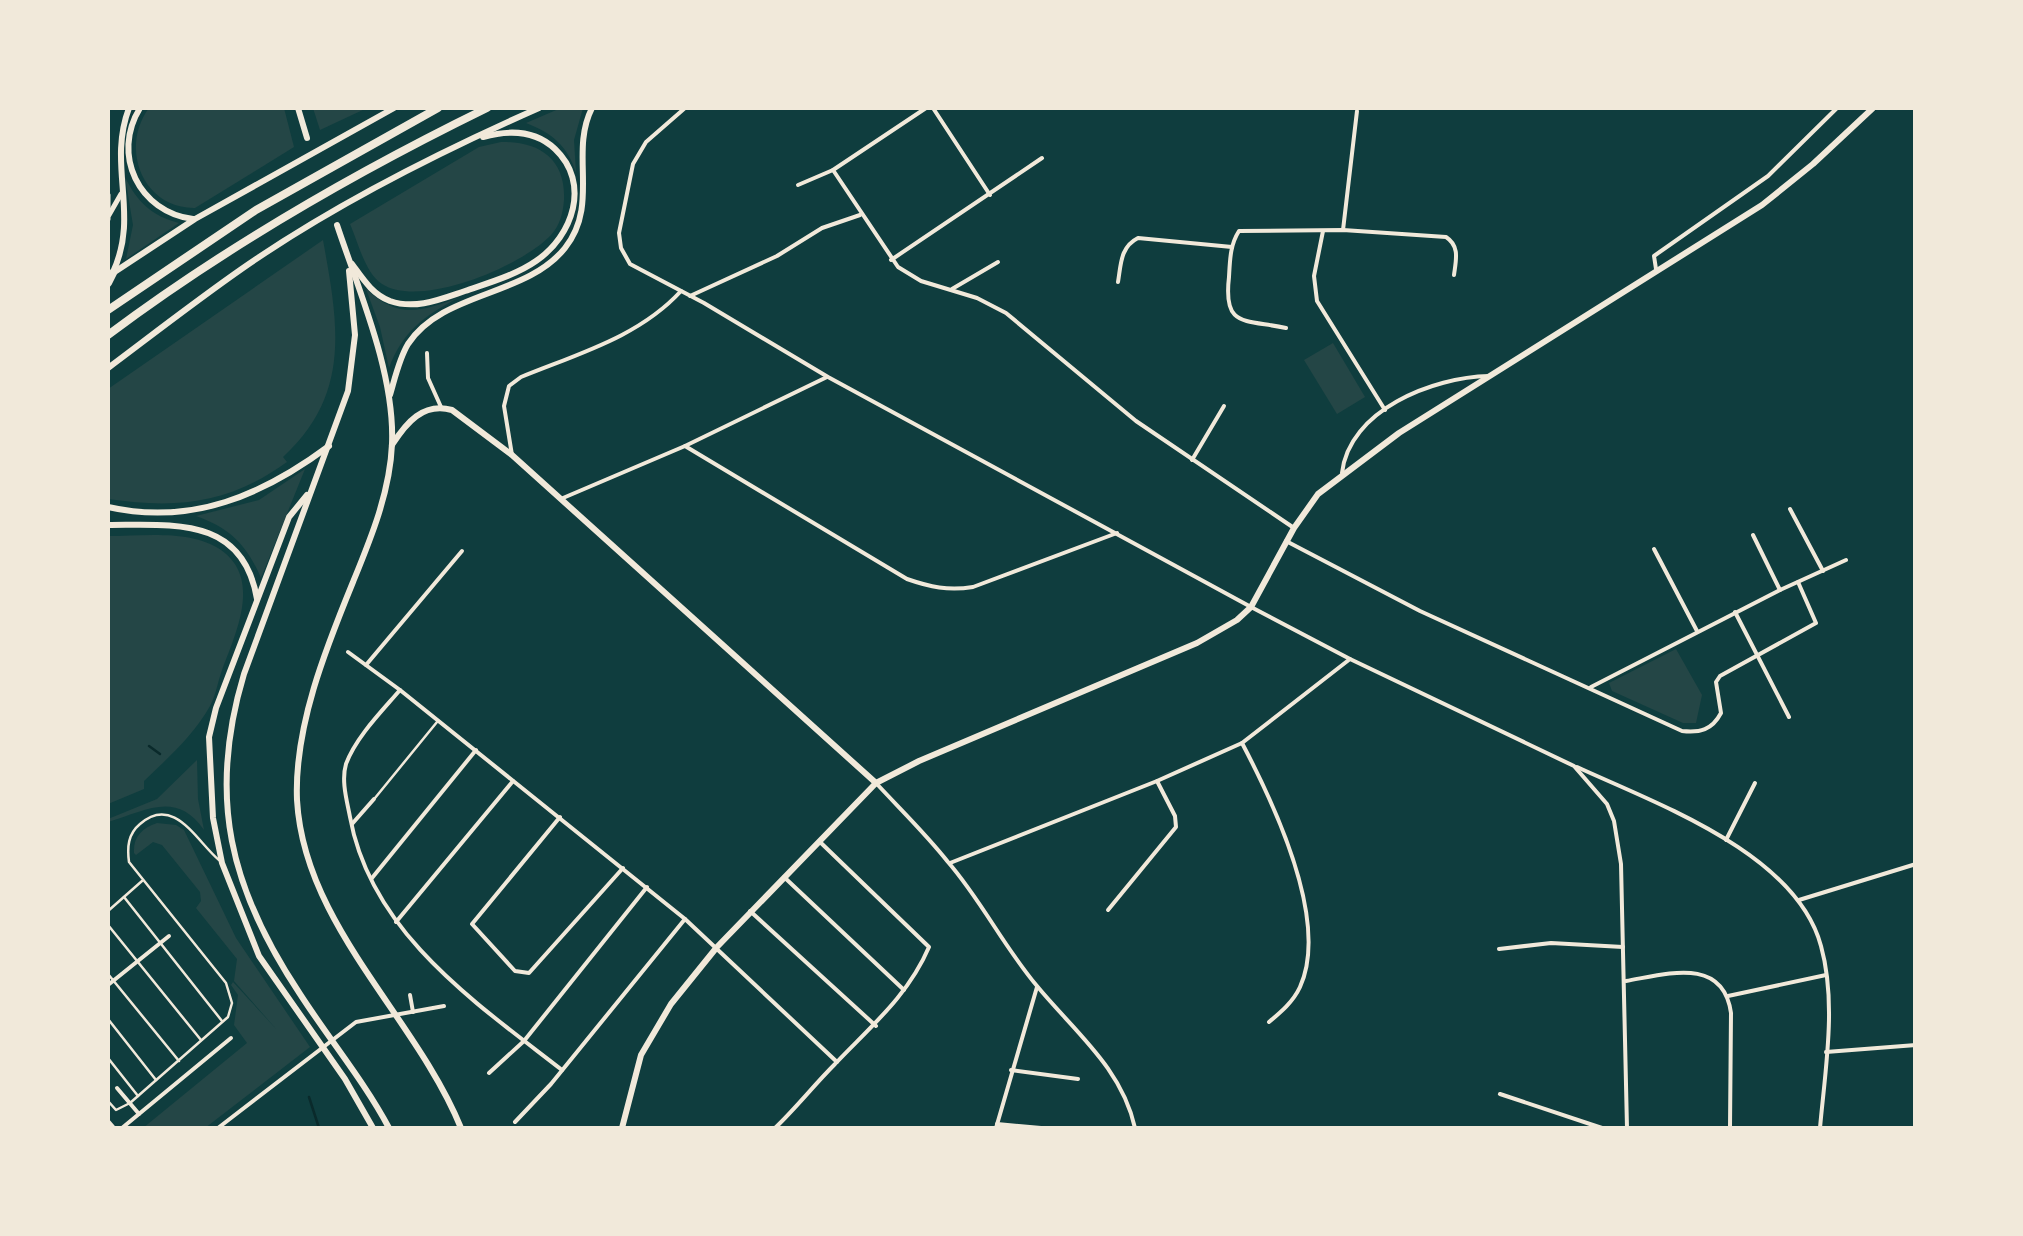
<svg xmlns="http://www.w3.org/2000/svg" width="2023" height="1236" font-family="'PT Sans',sans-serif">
<rect width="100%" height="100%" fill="#0f3d3e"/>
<g fill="#244646">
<path d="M149,108h135l10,39 -99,61c-52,1 -76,-60 -46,-100z"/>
<polygon points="313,108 367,108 320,130"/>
<path d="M561,108h22l-9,32 2,33c-8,-27 -24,-40 -50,-50z"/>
<path d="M501,142c38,-1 65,17 63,58 -1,13 -4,25 -13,35 -29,31 -130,74 -169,49 -17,-11 -24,-42 -32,-60l129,-77z"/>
<path d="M125,177c12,25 27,39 54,46l-53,36 7,-34z"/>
<path d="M323,240c15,83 29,154 -40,217l4,5c-58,42 -110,47 -179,37v-110z"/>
<path d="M366,289c33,30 53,23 92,9 -34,18 -55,33 -69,70l-9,-41z"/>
<polygon points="1333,343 1365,397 1337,414 1304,360"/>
<path d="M305,469l-44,109c-14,-33 -31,-50 -65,-62l63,-16z"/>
<path d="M108,536c34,0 83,-7 113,14 41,29 15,82 1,120 -4,11 -6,25 -12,36 -16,29 -42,52 -66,75v8l-36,15z"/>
<polygon points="1676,649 1702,695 1696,723 1683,723 1612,691 1609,683"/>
<path d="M197,760l1,39 6,31c-28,-40 -58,-19 -96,-8v-3l49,-20z"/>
<path d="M157,823l19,2 8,5 52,108 74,109 -105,81h-62l104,-85 -13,-18 4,-30 -7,-10 2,-3 44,48 -43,-49 3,-22 -41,-51 5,-7 -1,-9 -38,-47 -9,-3 -17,13 -2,-2c-1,-16 8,-25 23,-30z"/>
</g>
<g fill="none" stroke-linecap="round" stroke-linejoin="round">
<g stroke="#0a2a2b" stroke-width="2.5">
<polyline points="149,746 160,754"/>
<polyline points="309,1097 319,1128"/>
</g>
<g stroke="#f1e9da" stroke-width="2.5">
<polyline points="375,798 437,722"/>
<polyline points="124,897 222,1021"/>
<polyline points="108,911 142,881"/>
<polyline points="108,925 201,1040"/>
<polyline points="108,974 179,1061"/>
<polyline points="108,1019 156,1080"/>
<polyline points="108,1058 138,1096"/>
<path d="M108,1101l8,9 14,-7 98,-86 4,-14 -6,-20 -97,-121c-2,-15 -1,-28 11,-38 34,-30 57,18 79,36"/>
</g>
<g stroke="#f1e9da" stroke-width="4">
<polyline points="108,985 169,936"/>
<polyline points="410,995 413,1012"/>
<polyline points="117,1088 139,1114"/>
<polyline points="108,1121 114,1128"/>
<polyline points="122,1128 231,1038"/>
<polyline points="218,1128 356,1022 444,1006"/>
</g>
<g stroke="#f1e9da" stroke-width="4">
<polyline points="685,108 646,142 633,164 619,233 621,248 630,264 704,303 828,377 1251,607 1350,659 1574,766 1607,804 1614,821 1621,864 1627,1128"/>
<polyline points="933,108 990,195"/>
<polyline points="833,170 898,267 921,281 977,298 1006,313 1136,421 1294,528"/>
<polyline points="798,185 833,170 926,108"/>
<polyline points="1343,230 1357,111"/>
<polyline points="1323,231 1314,276 1317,301 1385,410"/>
<polyline points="891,260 1042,158"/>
<polyline points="1656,269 1654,256 1768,176 1837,108"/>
<path d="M1118,282c3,-17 2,-35 20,-44l94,9"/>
<polyline points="952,289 998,262"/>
<polyline points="690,296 777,256 822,228 860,215"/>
<path d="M1286,328c-42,-9 -63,0 -57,-51 1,-17 1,-32 10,-46l104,-1 103,7c14,9 10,23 8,38"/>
<polyline points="427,353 428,378 441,407"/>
<path d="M685,446l222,133c23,8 41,12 66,8l144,-54"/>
<path d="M512,455l-8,-49 5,-20 12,-9c56,-23 118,-40 160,-86"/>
<polyline points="1192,460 1224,406"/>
<path d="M1342,473c7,-63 91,-96 147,-97"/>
<polyline points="563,498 685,446 827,377"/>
<polyline points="1790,509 1823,571"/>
<polyline points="1753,535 1780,590"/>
<path d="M1286,541l134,70 262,120c18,2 30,-1 39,-18l-5,-31 4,-6 96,-53 -18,-41"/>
<polyline points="1654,549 1697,631"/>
<polyline points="1735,612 1789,717"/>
<polyline points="348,652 400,690 685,919 837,1062"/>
<polyline points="366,665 462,551"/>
<polyline points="1591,687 1780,590 1846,560"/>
<path d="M400,690c-18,21 -44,47 -54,74 -5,17 1,37 4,53 21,116 126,186 212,253"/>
<path d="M1242,743c31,59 88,178 58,244 -7,15 -19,25 -31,35"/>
<path d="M1577,767c80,37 219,86 244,179 16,57 4,125 -1,182"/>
<path d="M876,783c24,26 50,51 72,79 33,38 56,85 89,124 37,45 85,82 98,142"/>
<polyline points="560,817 472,924 515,971 529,973 623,868"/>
<polyline points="352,824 374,799"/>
<polyline points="1726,840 1755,783"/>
<polyline points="950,863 1157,781 1242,743 1350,659"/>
<polyline points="784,877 904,990"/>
<polyline points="372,878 476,750"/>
<polyline points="1799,900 1916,864"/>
<polyline points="1108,910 1176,827 1175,816 1157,781"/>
<polyline points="750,911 876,1026"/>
<polyline points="396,922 513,781"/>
<polyline points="1499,949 1551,943 1623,947"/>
<path d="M1626,981c41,-7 97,-25 105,32l-1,115"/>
<polyline points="1728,996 1826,975"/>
<polyline points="1826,1052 1916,1045"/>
<polyline points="1011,1070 1078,1079"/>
<polyline points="489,1073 524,1041 647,887"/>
<polyline points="1500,1094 1602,1128"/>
<polyline points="515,1122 551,1084 685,919"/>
<polyline points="997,1124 1041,1128"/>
<path d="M775,1128c21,-20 39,-43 60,-64 35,-37 73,-68 94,-117l-109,-105"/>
<polyline points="996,1128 1037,987"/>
</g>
<g stroke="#f1e9da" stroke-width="5">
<polyline points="108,195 108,219"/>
<polyline points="109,215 121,194"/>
</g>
<g stroke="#f1e9da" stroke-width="6">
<path d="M392,445c14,-22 31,-43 60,-35l60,45 364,328"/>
<polyline points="622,1128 641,1055 671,1004 717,947 876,783 919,761 1197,643 1237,620 1251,607 1294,528 1318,494 1399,433 1762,205 1813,164 1873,108"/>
</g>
<g stroke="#f1e9da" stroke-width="6">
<path d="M140,108c-29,47 -1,104 53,111"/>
<polyline points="298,108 307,138"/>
<path d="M337,225c22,66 58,149 55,219 -2,48 -21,94 -39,138 -27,66 -59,145 -56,218 7,125 119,217 164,328"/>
<path d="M352,264c11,15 20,30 38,37 26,9 51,-2 75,-10 23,-8 51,-16 71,-30 37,-25 55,-78 19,-112 -20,-19 -47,-19 -72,-12"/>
<path d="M349,271l6,64 -7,56 -104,283c-37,123 -14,215 56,320 29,45 64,87 89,134"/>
<path d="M113,272c27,-58 -6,-106 16,-164"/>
<polyline points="113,273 195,219 394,108"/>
<path d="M108,368c44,-33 89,-68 135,-100 92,-64 194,-115 296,-160"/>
<path d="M390,395c5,-17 9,-36 18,-51 35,-53 118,-47 157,-96 35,-44 4,-95 27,-140"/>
<polyline points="307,495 289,517 216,708 209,737 213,818 222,863 259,956 345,1079 373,1128"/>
<path d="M108,507c84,19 155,-12 221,-61"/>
<path d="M108,525c65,0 135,-9 149,74"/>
</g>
<g stroke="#f1e9da" stroke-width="8">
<polyline points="108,283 113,273"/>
<polyline points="108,310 256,210 438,108"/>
<path d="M108,335c119,-89 246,-162 379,-227"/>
</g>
</g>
<rect width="2023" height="1236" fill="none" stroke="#f1e9da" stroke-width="220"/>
</svg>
